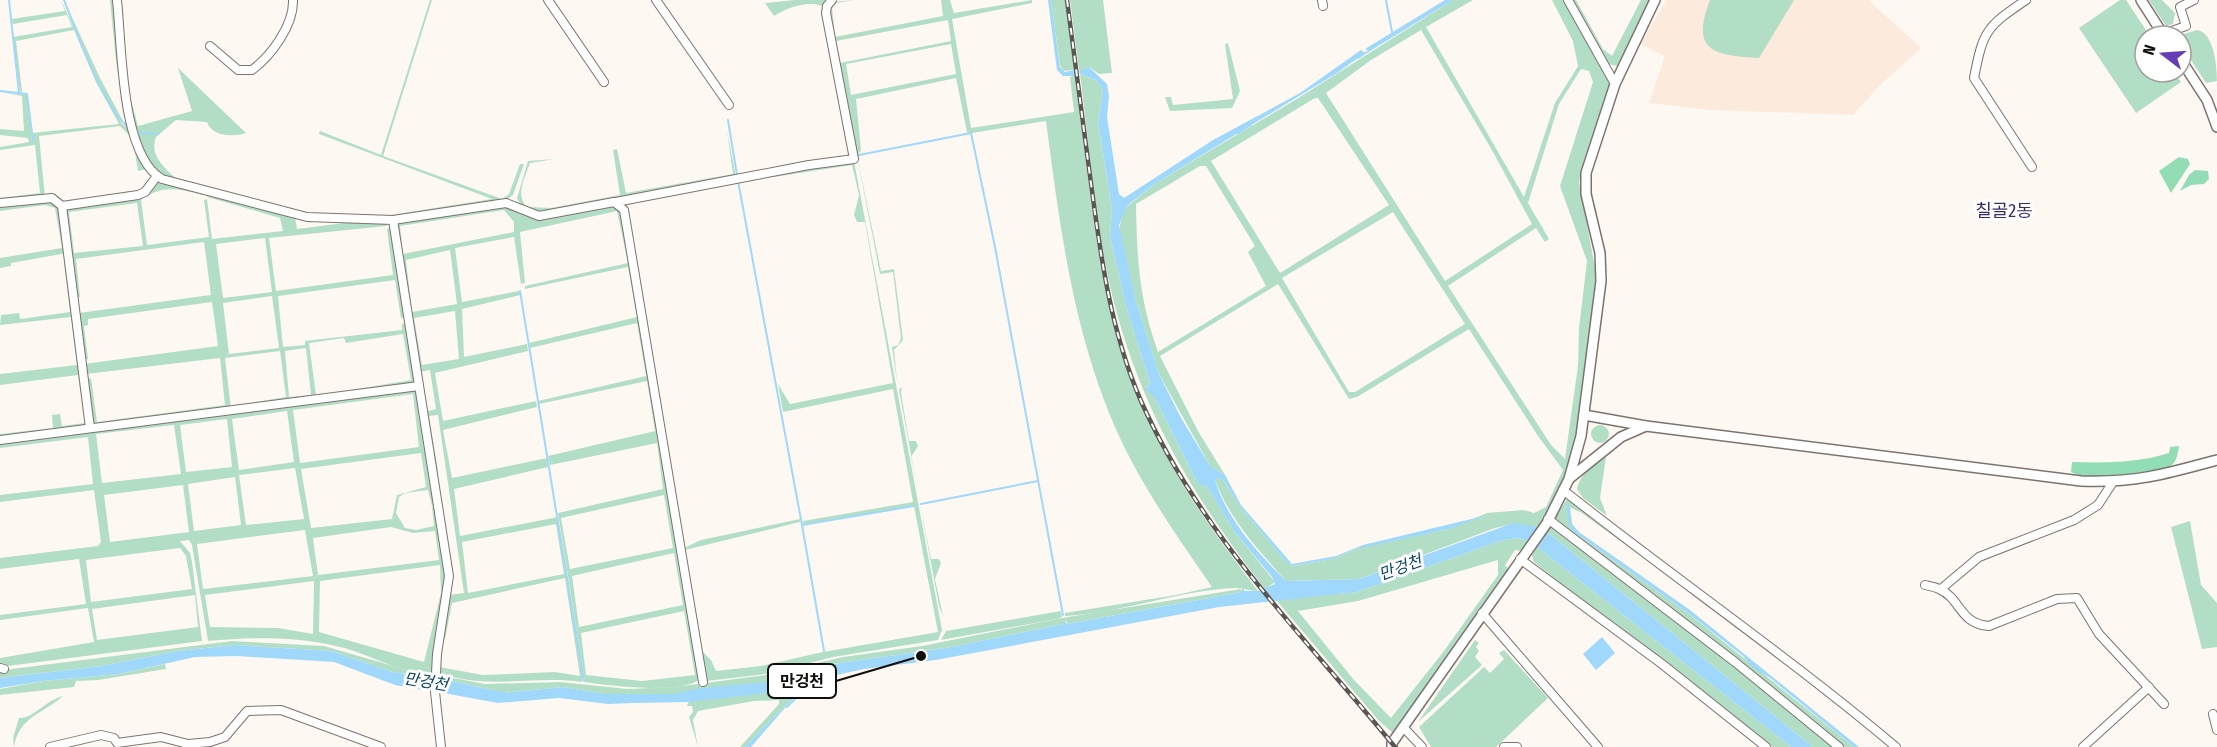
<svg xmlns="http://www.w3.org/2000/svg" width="2217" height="747" font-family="'Fira Sans Condensed','Noto Sans KR',sans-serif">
<rect width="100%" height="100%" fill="#fef8f3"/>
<polygon fill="#fceadd" points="1667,0 1868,0 1921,48 1880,85 1853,115 1711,110 1649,103 1665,56 1640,44"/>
<g fill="#b3dec6" fill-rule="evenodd">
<polygon points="61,0 100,85 122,124 132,131 147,169 138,171 133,139 120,126 39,136 45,197 0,201 0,198 40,193 35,145 0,150 0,147 29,142 28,138 0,135 0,129 24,131 22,96 0,92 27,95 32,142 32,133 119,124 96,82 74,30 16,41 22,91 20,92 13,37 72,27 67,15 13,24 12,19 65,11"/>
<path d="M64,0l36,78 24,45h3l-11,-62 -6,-61h5l2,60 14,69c-26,-20 -53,-97 -67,-129z"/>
<polygon points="430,0 432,0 383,156 502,199 509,194 520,164 524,164 513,195 505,201 378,217 492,199 319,134 320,131 381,155"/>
<path d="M795,0h32l12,102 -17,-96c-15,-6 -36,2 -48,10l-9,-13z"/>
<path d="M854,0l-18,3 -4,5 3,29 108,-21 -2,-16h9l4,13 78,-13v3l-80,16 19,109 103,-16 -4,-35 6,-2c15,128 24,257 86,373 27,52 61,97 96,143 -9,0 -14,-3 -22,-3 -57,2 -113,25 -171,28v-3l111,-18 36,-8c-24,-35 -49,-70 -70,-107 -64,-109 -80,-236 -96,-359l-74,12 -5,-1 -11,-54 -100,21 5,51 -4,6 24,115 13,-2 9,71 -9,10 3,32 -5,-35 6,-2 3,-7 -8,-66 -13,2 -52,-266 4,-6zM948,20l3,21 -111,22 -4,-22zM951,44l5,30 -105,21 -5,-31z"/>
<polygon points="1051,0 1066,0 1075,70 1063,71 1060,65"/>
<polygon points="1070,0 1103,0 1112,73 1099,74 1089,67 1079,70"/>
<path d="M1453,0h20l-47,27 98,170 31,-94 23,-37 -5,-25 -21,-41h11l46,81 1,5 -26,74 -5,22 17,91 -20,169c-8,31 -20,58 -38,85l-26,-3 -17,4 -136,51 -73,2c-28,-32 -55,-59 -71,-101l4,-2 5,3 17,27 46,55 6,3 39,-7 29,-12 88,-18 38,-16 37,-3 10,3 12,-6 17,-37 -25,-34 -69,-107 -112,68 -8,2 -71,-115 -118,72 38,75 27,44 -15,-9 -51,-92 -23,-73 -17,-70 4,-21 33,-27 144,-86zM1421,30l72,122 39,72 -87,57 -119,-188 45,-33zM1581,69l8,2 4,11 -33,104 27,75 -8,67 -1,38 -13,93 -14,-14 -103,-159 88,-58 9,14 4,-3 -21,-36 31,-99zM1315,98h3l71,107 -109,68 -69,-112zM1200,166h6l49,80 -7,6 18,34 -108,66c-19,-53 -21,-93 -22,-148zM1393,212l72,112 -110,68h-6l-67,-114z"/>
<polygon points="1570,0 1576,0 1603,49 1612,56 1641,0 1651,0 1617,66 1608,64"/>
<path d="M1710,0h84l-35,58c-45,-3 -69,-6 -49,-58z"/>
<polygon points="2120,0 2126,0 2150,36 2145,36 2145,72 2174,72 2181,82 2136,113 2079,28"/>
<polygon points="2149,0 2162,0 2175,13 2173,24 2166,26"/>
<path d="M2197,30c17,2 20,37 20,51l-11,2 -25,-38v-9h-4z"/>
<polygon points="1228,43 1240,91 1232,108 1170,111 1165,97 1171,97 1173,105 1233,99 1225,44"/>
<path d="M122,66l16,60 54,-15 -14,-43 68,65c-13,4 -34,4 -39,-11l-31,-2 -20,17c-7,20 10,32 23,44 -10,-2 -19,-3 -26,-11 -19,-17 -26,-78 -31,-104z"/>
<path d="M1080,74l16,6 7,11 -5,31 14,87 -2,27 16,70 23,74 1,5 -5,3 9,8 42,84 10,5 28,46 41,51 -10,7c-75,-95 -129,-188 -156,-307 -15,-68 -20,-139 -29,-208z"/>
<path d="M727,131l9,46 -199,35 -15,-5 -5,-9 11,-37 27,-2 -25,4c-5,14 -15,32 -3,44l24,1 69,-13 -7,-45 4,-1 9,44 107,-19z"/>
<polygon points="854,161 942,630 938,640 833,657 766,674 707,681 706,678 682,549 701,540 800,519 800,522 685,550 702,651 711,660 716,671 761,666 823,652 938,632 914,506 803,524 803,521 913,502 893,389 783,412 778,384 790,404 893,383 865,222 857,222 854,215 859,195 852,165 740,182 739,180"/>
<path d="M160,181l43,10v4c-24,-6 -41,-11 -62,5l6,45 62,-8 -5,-37 3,-1 5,40 71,-8 -3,-13 -73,-21v-5l88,25 2,12 63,-8 28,1 -2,4 -117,12 7,53 117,-16 -6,-46 4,-2 14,91h-4l-6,-38 -117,16 5,51 22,-2v-4l97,-11v-6l4,-1 9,59 -63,11 -1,-3 60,-10 -8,-46 -57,9 -2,-5 -35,5 7,52 33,-4 1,3 -113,14v-3l49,-8 -6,-46 -55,7 6,51 -138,16 -7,-46 5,-1 6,44 128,-17 -5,-47 -134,16 -2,-10 134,-18 -6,-44 -124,17v6l-4,1 4,33 -4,1 -5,-47 132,-18 -7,-53 -128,17 4,38h-3l-12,-86 2,-3 71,-10zM137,203l6,43 -69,7 -5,-41zM265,238l7,54 -49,6 -7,-54zM272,296l7,52 -50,6 -6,-51zM306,348l5,47 -22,2 -4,-46z"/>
<polygon points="48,200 58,204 67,253 11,263 11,266 0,268 0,258 62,248 55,208 45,205 0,211 0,205"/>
<path d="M614,203l6,8 79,469c-20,14 -89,6 -114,2l-27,-169 105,-24 -6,-46 -107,22 -2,-9 107,-25 -8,-50 -108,23 -1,-3 108,-25 -9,-53 -107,25 -1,-5 108,-26 -9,-50 -103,22v-3l103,-23 -11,-52 -97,21 5,51 -4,1 -7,-47 -59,11 7,54 57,-11 1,4 -58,14 2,48 63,-13 1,7 -93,22 8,48 93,-20 1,6 -94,23 9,48 95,-20 1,9 -94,22 6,47 98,-19 25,160 -1,5c-48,-7 -97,9 -144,-10l1,-5 44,8 72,-3 25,4 -15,-98 -113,25 -7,36 -4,2 8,-46 15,-2 -26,-178 -9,1 9,55 -3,1 -10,-60 11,-3 -6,-39 -11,2 -22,-149 109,-17 16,9 17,3zM504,210l10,12v10l-111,22 -3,-28zM450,250l7,54 -45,8 -6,-52zM455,311l4,48 -37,6 -8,-47zM664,495l9,53 -103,21 -9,-51zM556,524l8,50 -96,19 -6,-51zM674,553l9,52 -104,22 -7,-51zM684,611l11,64 -53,6 -56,-6 -5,-42z"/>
<polygon points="68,261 89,425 0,439 0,434 53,428 52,415 60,414 62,426 85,423 78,375 0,385 0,374 77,365 71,317 0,325 1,315 19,313 20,319 70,312 64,262"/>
<path d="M417,387l19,118 -4,1 -4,-16 -23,3 -6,4 -3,16 9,15 11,2 18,-4 -2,-19h4l11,70 -14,95c-32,3 -63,-18 -93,-25 -42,-11 -90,-10 -132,-6l-16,-96 -3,-5 -9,1 10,12 2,9 10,79 -202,26v-9l94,-16 -6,-34 -88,12v-5l86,-11 -7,-45 -79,10v-11l98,-12 3,-4 -7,-52 -94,12v-7l93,-11 -5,-47 -88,11v-6zM413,394l6,53 -119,16 -7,-53zM287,411l7,51 -55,8 -7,-51zM227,419l5,48 -46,5 -6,-47zM174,425l7,49 -79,9 -6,-49zM421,453l5,34 -29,8 -5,24 -81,9 -10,-59zM295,468l9,51 -58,6 -7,-50zM235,477l6,48 -47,6 -6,-47zM183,485l6,47 -79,10 -6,-47zM391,527l22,6 22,-2 4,29 -121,15 -5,-37zM305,530l8,46 -110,13 -6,-45zM180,548l6,8 6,33 -101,13 -5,-42zM440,565l1,28 -17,69 -105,-30 1,-51zM314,581l-1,53 -35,-6 -68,-1 -5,-32zM195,595l3,32 -101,13 -5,-31z"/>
<polygon points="902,387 901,393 909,441 916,441 918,446 911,457 931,559 939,559 941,563 935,579 943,616 939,606 899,390"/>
<circle cx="1600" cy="434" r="9"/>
<path d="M1606,457l-6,41 7,18 -24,-18 -6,-9c2,-13 17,-27 29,-32z"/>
<path d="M1567,499l253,189 70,59 -155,-122 -153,-112 -17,-8c7,8 2,19 9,27l114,81 166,134h-13l-288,-226z"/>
<polygon points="2190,521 2201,585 2217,603 2217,647 2202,649 2171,527"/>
<polygon points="1552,523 1713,647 1837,747 1813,747 1547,532"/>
<path d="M1518,538l10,3 -7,10 -6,-1 -10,15 5,5 -117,163 -14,-12 -103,-121 81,-8 146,-52zM1498,560v15l-54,76 -53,67 -37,-38 -56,-69 60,-10z"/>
<path d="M1537,547l254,200h-19c-79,-63 -160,-122 -238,-185l-2,-7z"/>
<polygon points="1241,589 1242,592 1067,624 1066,620 1063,624 952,647 833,664 782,681 673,694 604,694 563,687 504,693 439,678 443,676 485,684 560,682 628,689 675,687 766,675 843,657 922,646 1062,618"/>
<polygon points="1061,611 1062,617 1057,619 941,640 946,631"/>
<polygon points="1475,640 1479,643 1476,647 1479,651 1475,657 1482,665 1418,722"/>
<polygon points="232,641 324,646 435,678 392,672 331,651 234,645 178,651 101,666 0,678 0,671 4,670"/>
<polygon points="1504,650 1548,698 1496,747 1431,747 1419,727 1484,667 1490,673 1504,659 1499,653"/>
<polygon points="165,664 166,669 98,680 76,681 74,687 0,695 0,689 43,681 119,674"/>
<polygon points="792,690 794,693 787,704 745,747 740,747 779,704 779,700 754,701 698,711 693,720 698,747 689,717 693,712 692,706 687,706 689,701"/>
<path d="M63,696c-18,17 -44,20 -49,51l-1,-9 6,-20c14,1 27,-18 44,-22z"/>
</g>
<g fill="#92ddb5">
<polygon points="2179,157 2188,159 2190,164 2171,193 2159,171"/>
<polygon points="2195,170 2208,171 2209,179 2204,184 2191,185 2180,191 2189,175"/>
<path d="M2179,446c-1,6 -2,14 -6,18 -16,12 -86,18 -102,8l1,-10c32,1 66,1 97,-9l1,-6z"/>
</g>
<g fill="#9fd8fa">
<polygon points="1048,0 1051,0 1060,67 1065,72 1075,70 1075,76 1063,76 1057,70"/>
<polygon points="1445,0 1453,0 1370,51 1365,49"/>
<path d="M1361,50l4,3 -28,20 -181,110 -29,23 -8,19 17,76 23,73 21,42 30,50 15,9 16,30 51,59 44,-8 27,-11 125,-30 -39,14 -93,20 -24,10 -39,7 -6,-3 -46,-55 -17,-27 -5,-3 -4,2c12,40 43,73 71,101l73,-2 154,-56 25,4 -10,14 -10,-3 -15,2 -146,52 -138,15 -283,53 -72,9 -46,10 -13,6 -54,62h-6l42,-43 7,-11 -2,-3 -105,12 -53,1 -26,1 -49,-6 -61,5 -60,-11 1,-14 65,15 59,-6 41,7h69l28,-6 81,-7 51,-17 119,-17 111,-23 1,-4 3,4 175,-32v-4l3,3h13l17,-7 -3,-7 -38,-46 -28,-46h-6l-4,-5 -42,-84 -10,-7 6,-4 -1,-5 -23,-74 -16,-70 2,-27 -14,-87 5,-31 -7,-11 -16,-6 -1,-4 10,-3 18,17 2,12 -2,21 12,77 5,4 89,-58 87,-47z"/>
<polygon points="1566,504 1570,507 1572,524 1579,532 1690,610 1859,747 1854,747 1769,677 1753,668 1743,656 1688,613 1574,532 1570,527"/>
<polygon points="1547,532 1813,747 1791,747 1537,547"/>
<polygon points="1602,637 1615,653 1596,670 1583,654"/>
<polygon points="234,645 331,651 392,672 435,678 434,692 395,685 334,662 237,656 195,657 119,674 43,681 0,688 0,678 101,666 178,651"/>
</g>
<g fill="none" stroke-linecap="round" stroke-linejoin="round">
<g stroke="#9fd8fa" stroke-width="2">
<path d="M64,0c12,31 41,110 65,128"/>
<polyline points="1386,0 1392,32"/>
<polyline points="1358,58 1370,50"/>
<polyline points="0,91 19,93 9,0"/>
<polyline points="19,93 27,94 33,141"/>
<polyline points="728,120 737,175"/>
<polyline points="141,133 158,134"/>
<polyline points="1238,133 1251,125"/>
<polyline points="859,155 971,133 995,247 1063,615"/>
<polyline points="738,181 802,525 914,506"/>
<polyline points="520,291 584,681"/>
<polyline points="921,504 1038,481"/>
<polyline points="802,525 824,651"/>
<polyline points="490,691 505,693"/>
<polyline points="787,707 813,681"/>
</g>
<defs>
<g id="minor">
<path d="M117,0c5,43 3,155 45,179l145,38 86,3 113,-17 33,13 75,-14 10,8 79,472"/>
<polyline points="548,0 604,82"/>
<polyline points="656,0 729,105"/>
<polyline points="1322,0 1323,6"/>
<polyline points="1568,0 1615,84"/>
<path d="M2026,0c-40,27 -43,31 -52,78l58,89"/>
<polyline points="2163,34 2186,26 2180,7 2194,0"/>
<path d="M210,46l28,24h14c19,-14 42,-45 41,-70"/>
<polyline points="616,202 809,165 854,159 826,13 827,6 832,0"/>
<polyline points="0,203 52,198 62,206 90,428"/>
<polyline points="62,206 138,195 145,192 157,176"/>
<polyline points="393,220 449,576 437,654 435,692 441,747"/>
<polyline points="0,440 419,386"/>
<path d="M1563,490c110,87 226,167 333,257"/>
<polyline points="1548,519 1735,662 1839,747"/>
<polyline points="1520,559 1662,664 1766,747"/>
<path d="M1925,585c4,1 10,2 14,4 22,9 20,35 50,37l68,-27 20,-1 22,36 65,70"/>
<polyline points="1941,589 1979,557 2074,520 2098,505 2113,482"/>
<polyline points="1482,613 1598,747"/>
<polyline points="0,668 4,669"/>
<polyline points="2213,714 2217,730"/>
<polyline points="1403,727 1422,747"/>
<polyline points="50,747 101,735 114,738 117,743 161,737 188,744 210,742 225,737 247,711 281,710 381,747"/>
<polyline points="1504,747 1517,747"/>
<polyline points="2083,747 2149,687"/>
</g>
<g id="tertiary">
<polyline points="2141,0 2164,36"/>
<polyline points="2181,60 2207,100 2217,127"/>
<path d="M1584,415l62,11 435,55c54,2 85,-7 136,-21"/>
<polyline points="1570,478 1621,437 1646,426"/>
<polyline points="1392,747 1392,743 1547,523 1569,479 1581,436 1601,281 1600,253 1586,194 1586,173 1615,84 1655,0"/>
</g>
</defs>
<use href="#minor" stroke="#7d736c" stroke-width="10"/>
<use href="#tertiary" stroke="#7d736c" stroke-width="12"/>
<use href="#minor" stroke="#fff" stroke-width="8"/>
<use href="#tertiary" stroke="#fff" stroke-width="9"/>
<defs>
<path id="rail" d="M1067,0c8,59 15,117 23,176 10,76 20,154 51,225 59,133 163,235 254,346"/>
</defs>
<use href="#rail" stroke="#5b5653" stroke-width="4.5"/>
<use href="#rail" stroke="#fff" stroke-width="2" stroke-dasharray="7" stroke-linecap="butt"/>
</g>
<g text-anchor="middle" stroke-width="6" stroke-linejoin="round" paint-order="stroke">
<g font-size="16" font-style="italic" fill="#074561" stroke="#fff">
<text transform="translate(1400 567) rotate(-20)" y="6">만겅천</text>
<text transform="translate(426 681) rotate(9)" y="6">만겅천</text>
</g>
<g font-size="18" fill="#3c2b66" stroke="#fff">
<text x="2004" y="217">칠골2동</text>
</g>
</g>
<path fill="none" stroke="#120e0c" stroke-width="2" d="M921 656L836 681"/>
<circle fill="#120e0c" stroke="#fff" stroke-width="2" cx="921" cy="656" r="6"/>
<rect fill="#fff" stroke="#120e0c" stroke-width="2" x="768" y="664" width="68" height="34" rx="6"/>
<g font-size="16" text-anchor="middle" font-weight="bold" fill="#120e0c">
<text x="802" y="687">만겅천</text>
</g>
<g transform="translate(2163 54) rotate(287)"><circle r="28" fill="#ffffff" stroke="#a09f9e" stroke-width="1.5"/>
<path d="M0-4.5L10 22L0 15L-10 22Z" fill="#663db5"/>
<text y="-9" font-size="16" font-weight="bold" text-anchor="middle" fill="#120e0c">N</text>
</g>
</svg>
